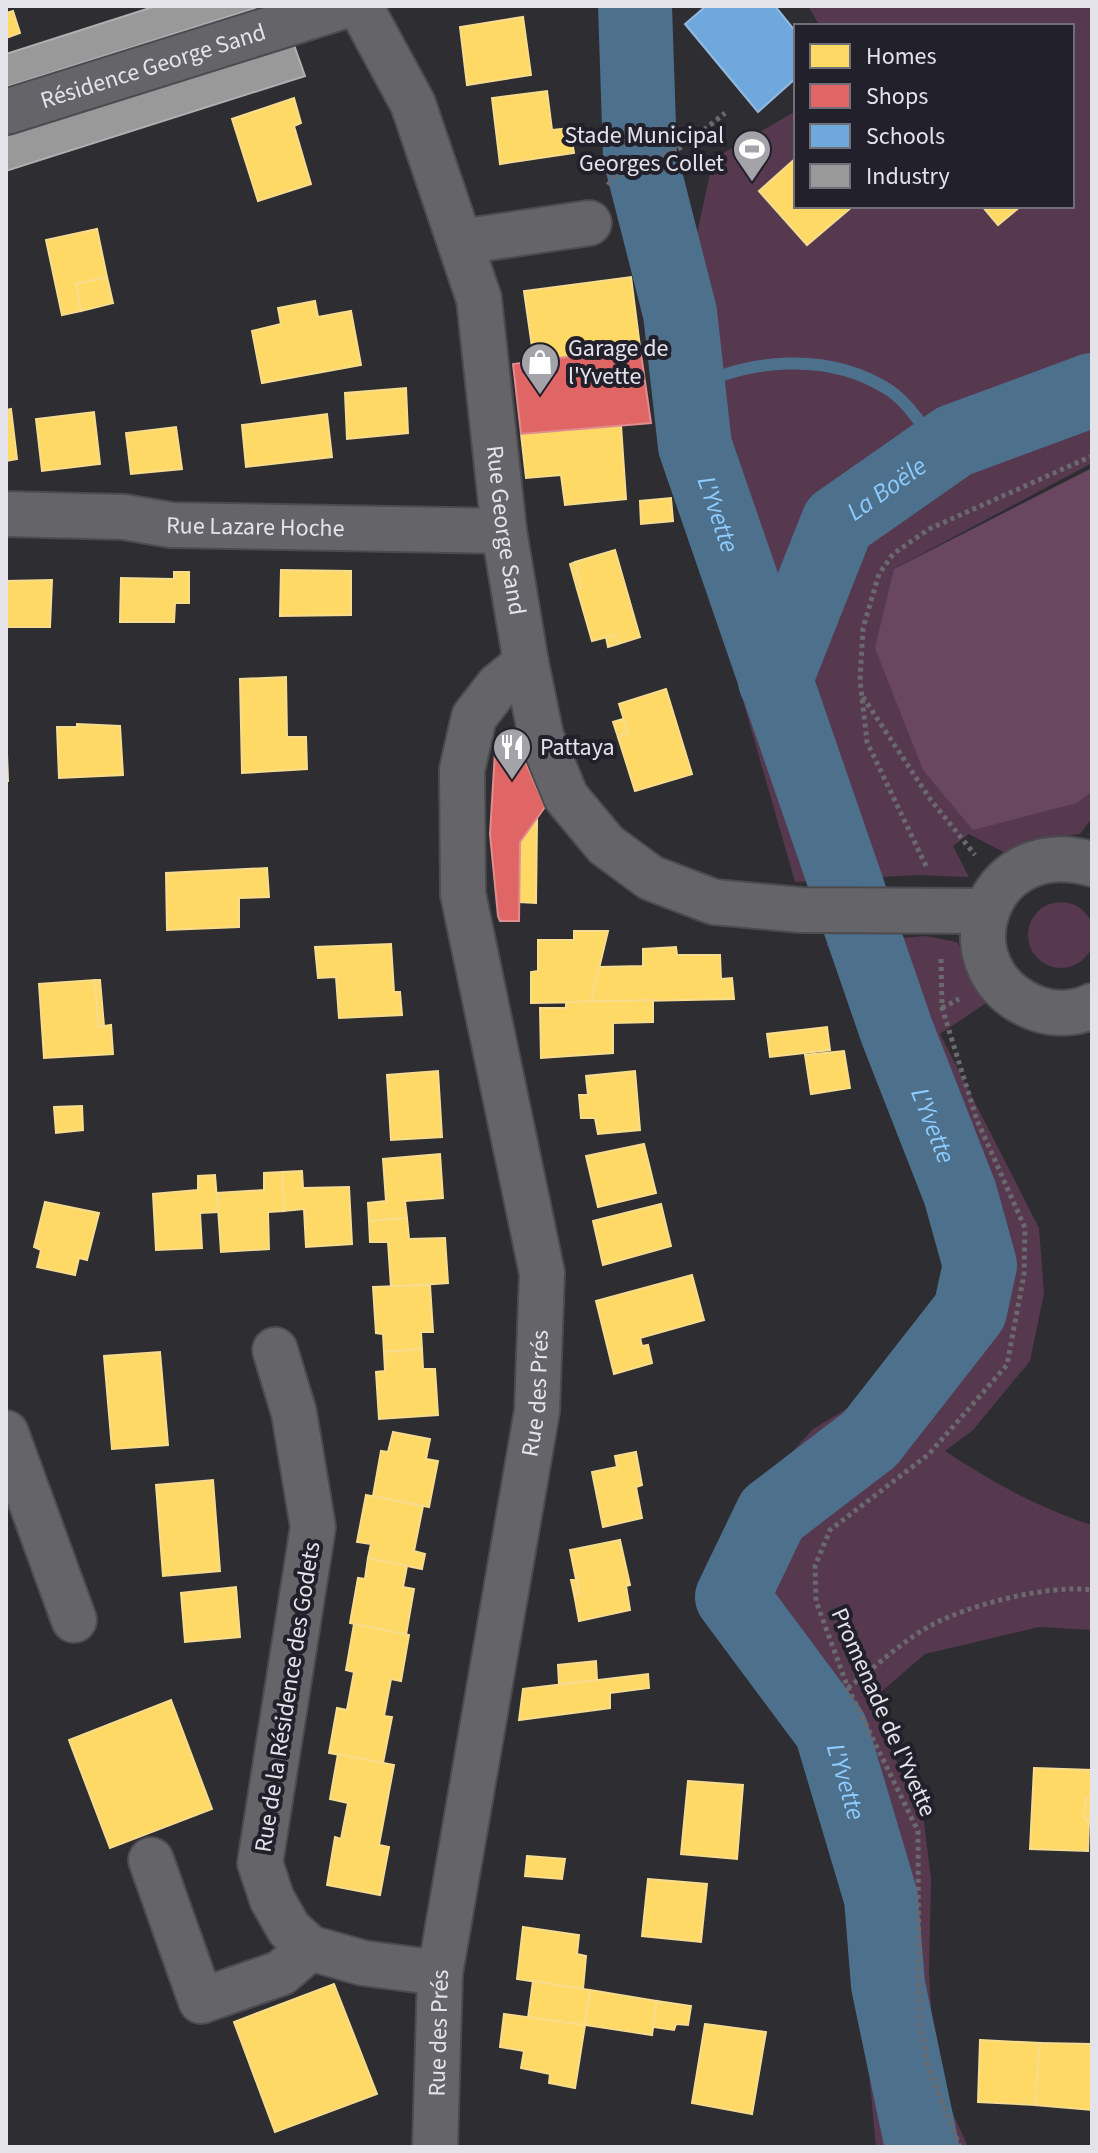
<svg xmlns="http://www.w3.org/2000/svg" width="1098" height="2153" font-family="'Source Sans 3',sans-serif">
<rect width="100%" height="100%" fill="#2d2d32"/>
<g fill="#57394f">
<polygon points="808,6 1092,6 1092,463 894,569 1077,803 1092,792 1092,818 1080,834 1044,839 1009,855 969,834 953,846 969,877 916,875 795,882 651,380 680,313 713,159 796,111 796,206 1072,206 1072,26 820,26"/>
<circle cx="1061" cy="935" r="33"/>
<path d="M926,936l31,6 32,59 -49,33 99,194 5,65 -14,68 -57,69 -28,21c47,31 93,57 147,74v105l-53,-3 -114,27 -43,37 -2,36 43,88 8,63 -2,94 6,101 33,74h-92l-15,-160 2,-111 -49,-122 -41,-71 -55,-81 9,-54 41,-69 45,-50 73,-44 60,-79 9,-50 -15,-63 -67,-139 -24,-78 -23,-32z"/>
</g>
<polygon fill="#694760" points="1092,468 1092,792 1077,803 973,830 923,770 875,648 894,569"/>
<g fill="#ffd966" stroke="#f7dc8e" stroke-width="2">
<polygon points="13,11 20,33 6,38 6,13"/>
<polygon points="523,17 531,75 467,85 460,27"/>
<polygon points="547,91 552,130 570,128 574,153 500,164 492,98"/>
<polygon points="294,98 301,123 294,126 311,184 258,201 232,119"/>
<polygon points="796,158 796,206 853,206 807,245 759,191"/>
<polygon points="982,206 1021,206 998,225"/>
<polygon points="97,229 107,277 76,284 81,311 62,315 46,240"/>
<polygon points="107,277 113,303 81,311 76,284"/>
<polygon points="631,277 640,347 534,361 524,291"/>
<polygon points="315,301 318,317 351,311 361,365 262,383 252,331 281,324 278,308"/>
<polygon points="406,388 408,433 347,439 345,393"/>
<polygon points="11,409 17,459 6,461 6,410"/>
<polygon points="94,412 100,464 42,471 36,419"/>
<polygon points="327,414 332,457 246,467 242,425"/>
<polygon points="621,425 626,499 565,505 561,475 526,478 521,434"/>
<polygon points="176,427 182,469 131,474 126,433"/>
<polygon points="671,498 673,521 641,524 640,501"/>
<polygon points="615,550 640,637 618,644 615,635 592,641 577,589 581,588 575,562"/>
<polygon points="575,562 581,588 577,589 570,564"/>
<polygon points="281,570 351,571 351,615 280,616"/>
<polygon points="174,572 189,572 189,603 175,603 174,622 120,622 121,578 174,579"/>
<polygon points="52,580 50,627 6,627 6,581"/>
<polygon points="615,635 618,644 608,647 606,637"/>
<polygon points="286,677 287,737 306,737 307,769 242,773 240,679"/>
<polygon points="666,689 692,774 635,791 618,737 628,733 619,704"/>
<polygon points="623,719 628,733 618,737 613,722"/>
<polygon points="77,724 120,726 123,775 59,778 57,727 77,727"/>
<polygon points="6,728 8,781 6,781"/>
<polygon points="537,819 536,903 519,902 520,842"/>
<polygon points="267,868 269,897 239,898 239,927 167,930 166,873"/>
<polygon points="574,931 608,931 591,1002 531,1003 531,972 538,971 538,940 574,940"/>
<polygon points="391,944 394,992 400,992 402,1015 339,1018 336,977 318,978 315,947"/>
<polygon points="676,947 677,955 720,955 721,979 732,978 734,999 591,1002 599,967 643,966 643,949"/>
<polygon points="95,980 100,980 104,1026 98,1027"/>
<polygon points="95,980 98,1027 111,1025 113,1054 44,1058 39,984"/>
<polygon points="653,1000 653,1022 613,1023 613,1053 541,1058 540,1008 566,1008 566,1002"/>
<polygon points="827,1027 830,1050 770,1057 767,1034"/>
<polygon points="844,1051 850,1088 811,1094 805,1055"/>
<polygon points="438,1071 442,1137 391,1140 387,1075"/>
<polygon points="635,1071 640,1130 598,1134 595,1118 581,1118 579,1095 588,1095 586,1076"/>
<polygon points="82,1106 83,1130 56,1133 54,1107"/>
<polygon points="644,1144 656,1193 598,1207 586,1156"/>
<polygon points="440,1154 443,1198 405,1201 407,1218 369,1221 368,1203 386,1201 383,1159"/>
<polygon points="302,1171 303,1188 349,1187 352,1244 306,1247 304,1209 284,1211 282,1172"/>
<polygon points="282,1172 284,1211 268,1212 269,1249 221,1252 217,1193 264,1190 264,1173"/>
<polygon points="215,1175 218,1212 200,1213 202,1248 156,1250 153,1194 198,1190 198,1176"/>
<polygon points="45,1202 99,1213 87,1260 79,1258 75,1275 37,1267 41,1250 34,1247"/>
<polygon points="661,1204 671,1246 603,1265 593,1221"/>
<polygon points="407,1218 409,1239 445,1238 448,1283 391,1287 388,1242 370,1242 369,1221"/>
<polygon points="692,1275 704,1320 640,1338 642,1346 648,1345 652,1363 614,1374 596,1301"/>
<polygon points="430,1285 433,1332 421,1332 422,1349 384,1352 383,1334 376,1333 373,1287"/>
<polygon points="422,1349 423,1369 435,1369 438,1415 379,1419 376,1372 385,1371 384,1352"/>
<polygon points="160,1352 168,1445 112,1449 104,1356"/>
<polygon points="393,1432 430,1439 426,1459 438,1461 429,1507 373,1496 381,1451 388,1452"/>
<polygon points="636,1452 642,1485 636,1487 642,1518 603,1527 592,1472 617,1467 615,1456"/>
<polygon points="213,1480 220,1571 163,1576 156,1485"/>
<polygon points="366,1495 423,1506 414,1551 425,1554 422,1569 368,1558 371,1544 357,1542"/>
<polygon points="620,1540 630,1585 626,1586 630,1610 579,1621 574,1594 579,1594 570,1550"/>
<polygon points="368,1558 407,1566 403,1587 414,1589 406,1635 350,1623 358,1578 365,1579"/>
<polygon points="571,1580 577,1580 579,1594 574,1594"/>
<polygon points="236,1587 240,1637 185,1642 181,1593"/>
<polygon points="354,1624 409,1635 401,1681 391,1679 384,1716 392,1717 383,1763 329,1753 337,1708 347,1710 354,1672 346,1670"/>
<polygon points="596,1661 597,1680 559,1684 558,1665"/>
<polygon points="648,1674 649,1688 610,1693 610,1708 519,1720 523,1689"/>
<polygon points="171,1700 212,1809 110,1848 69,1740"/>
<polygon points="338,1754 394,1765 379,1845 389,1847 380,1895 327,1885 335,1837 341,1839 348,1803 330,1799"/>
<polygon points="1034,1768 1092,1770 1092,1799 1086,1798 1084,1817 1089,1822 1088,1851 1030,1849"/>
<polygon points="688,1781 743,1785 737,1859 681,1854"/>
<polygon points="1086,1798 1091,1799 1089,1822 1084,1817"/>
<polygon points="527,1856 565,1859 562,1879 525,1876"/>
<polygon points="648,1879 707,1884 701,1942 642,1936"/>
<polygon points="523,1927 579,1935 577,1954 586,1956 583,1989 517,1979"/>
<polygon points="533,1981 590,1990 585,2025 528,2018"/>
<polygon points="334,1984 377,2094 275,2132 234,2022"/>
<polygon points="590,1990 657,2001 652,2035 585,2025"/>
<polygon points="657,2001 691,2006 688,2025 676,2024 674,2030 653,2027"/>
<polygon points="504,2014 585,2025 575,2088 549,2083 550,2074 521,2068 524,2051 500,2047"/>
<polygon points="705,2024 766,2032 752,2114 692,2103"/>
<polygon points="980,2040 1040,2043 1035,2105 978,2102"/>
<polygon points="1040,2043 1092,2044 1092,2110 1035,2105"/>
</g>
<g fill="#e06666" stroke="#e18c8e" stroke-width="2">
<polygon points="640,347 651,423 521,434 513,364"/>
<polygon points="495,752 521,752 545,807 520,842 519,921 500,921 498,916 490,834"/>
</g>
<polygon fill="#6fa8dc" stroke="#92bae0" stroke-width="2" points="706,6 775,6 796,32 796,78 758,112 685,24"/>
<g fill="#999" stroke="#b0afb1" stroke-width="2">
<polygon points="156,6 262,6 6,87 6,54"/>
<polygon points="293,42 305,76 6,171 6,133"/>
</g>
<g fill="none" stroke-linecap="round" stroke-linejoin="round">
<path stroke="#4d708d" stroke-width="12" d="M687,391c60,-33 142,-40 202,-1 21,14 37,41 51,62"/>
<g stroke="#4d708d" stroke-width="74">
<path id="s1" d="M635,6l5,150 40,157 15,133 202,586 63,161 20,72 -10,46 -100,128 -98,75 -40,83 99,133 50,168 7,87 34,162"/>
<path id="s2" d="M775,681l63,-159 116,-81 138,-51"/>
</g>
<defs>
<g id="minor">
<path id="s3" d="M360,6l53,98 66,195 25,232 22,132 15,73 25,61 40,48 45,33 63,24 87,8 186,1"/>
<path id="s4" d="M6,112l338,-106"/>
<polyline points="460,242 589,223"/>
<path id="s5" d="M6,514l118,3 47,8 333,6"/>
<path d="M1092,864c-110,-32 -152,110 -54,145 17,6 38,5 54,-3"/>
<polyline points="275,1350 294,1413 313,1527 260,1863 272,1899 289,1929 310,1948 363,1963 440,1973"/>
<polyline points="6,1433 74,1620"/>
<polyline points="151,1860 201,2001 281,1973 310,1948"/>
<path id="s6" d="M435,2147l5,-174 97,-562 5,-138 -79,-379 -1,-124 12,-53 24,-31 28,-23"/>
</g>
</defs>
<use href="#minor" stroke="#4b4b50" stroke-width="48"/>
<g stroke="#6a696e" stroke-width="5" stroke-dasharray="4 4" stroke-linecap="butt">
<polyline points="608,185 613,178 684,146 725,113"/>
<polyline points="863,697 930,799 975,855"/>
<polyline points="926,866 867,742 860,680 863,628 879,574 893,554 929,529 1092,456"/>
<polyline points="941,959 942,1008 977,1120 1025,1228 1024,1274 1007,1365 929,1454 830,1530 815,1566 816,1601 848,1688 918,1831 919,2019 928,2067 960,2147"/>
<polyline points="942,1008 959,999"/>
<path d="M848,1688c26,-20 52,-45 80,-61 39,-22 120,-43 164,-37"/>
</g>
<use href="#minor" stroke="#646469" stroke-width="44"/>
</g>
<defs>
<symbol id="stadium-pin" viewBox="-11 -11 22 30"><path d="M0 17L-7.5 6A9.5 9.5 0 1 1 7.5 6Z" fill="#a4a3aa" stroke="#22202b"/><path d="M0-5a6.5 5 0 1 0 0 10a6.5 5 0 1 0 0-10ZM-3.5-1.8h7v3.6h-7Z" fill="#fff"/></symbol>
<symbol id="shop-pin" viewBox="-11 -11 22 30"><path d="M0 17L-7.5 6A9.5 9.5 0 1 1 7.5 6Z" fill="#a4a3aa" stroke="#22202b"/><path d="M-5-2.5h2.3a2.7 3.5 0 0 1 5.4 0H5L5.5 6h-11ZM-1.5-2.5h3a1.5 2.3 0 0 0-3 0Z" fill="#fff"/></symbol>
<symbol id="restaurant-pin" viewBox="-11 -11 22 30"><path d="M0 17L-7.5 6A9.5 9.5 0 1 1 7.5 6Z" fill="#a4a3aa" stroke="#22202b"/><path d="M-5-6h1v4h1v-4h1v4h1v-4h1v5L-1.5 .5V6h-2V.5L-5-1ZM5-6V6H3V1.5H1.5Q1.5-4 5-6Z" fill="#fff"/></symbol>
</defs>
<g fill-rule="evenodd">
<use href="#stadium-pin" x="730" y="127" width="44" height="60"/>
<use href="#shop-pin" x="518" y="340" width="44" height="60"/>
<use href="#restaurant-pin" x="490" y="725" width="44" height="60"/>
</g>
<g text-anchor="middle" stroke-width="8" stroke-linejoin="round" paint-order="stroke">
<g font-size="24" fill="#e4e3ea" stroke="#22202b">
<text dy="8" stroke="none"><textPath href="#s4" startOffset="154">Résidence George Sand</textPath></text>
<text dy="8" stroke="none"><textPath href="#s5" startOffset="250">Rue Lazare Hoche</textPath></text>
<text dy="8" stroke="none"><textPath href="#s3" startOffset="550">Rue George Sand</textPath></text>
<text dy="8" stroke="none"><textPath href="#s6" startOffset="762">Rue des Prés</textPath></text>
<text transform="translate(287 1697) rotate(-81)" y="8">Rue de la Résidence des Godets</text>
<text transform="translate(884 1712) rotate(66)" y="8">Promenade de l'Yvette</text>
<text dy="8" stroke="none"><textPath href="#s6" startOffset="114">Rue des Prés</textPath></text>
</g>
<g font-size="24" fill="#e4e3ea" stroke="#22202b" text-anchor="start">
<text x="724" y="143" text-anchor="end">Stade Municipal<tspan x="724" dy="28">Georges Collet</tspan></text>
<text x="568" y="356">Garage de<tspan x="568" dy="28">l'Yvette</tspan></text>
<text x="540" y="755">Pattaya</text>
</g>
<g font-size="26" font-style="italic" fill="#8dcbfd" stroke="#22202b">
<text dy="9" stroke="none"><textPath href="#s2" startOffset="230">La Boële</textPath></text>
<text dy="9" stroke="none"><textPath href="#s1" startOffset="518">L'Yvette</textPath></text>
<text dy="9" stroke="none"><textPath href="#s1" startOffset="1166">L'Yvette</textPath></text>
<text dy="9" stroke="none"><textPath href="#s1" startOffset="1958">L'Yvette</textPath></text>
</g>
</g>
<rect width="1098" height="2153" fill="none" stroke="#e4e3ea" stroke-width="16"/>
<rect x="794" y="24" width="280" height="184" fill="#22202b" stroke="#706e77" stroke-width="2"/>
<rect x="810" y="44" width="40" height="24" fill="#ffd966" stroke="#706e77" stroke-width="2"/>
<text x="866" y="64" font-size="24" fill="#e4e3ea">Homes</text>
<rect x="810" y="84" width="40" height="24" fill="#e06666" stroke="#706e77" stroke-width="2"/>
<text x="866" y="104" font-size="24" fill="#e4e3ea">Shops</text>
<rect x="810" y="124" width="40" height="24" fill="#6fa8dc" stroke="#706e77" stroke-width="2"/>
<text x="866" y="144" font-size="24" fill="#e4e3ea">Schools</text>
<rect x="810" y="164" width="40" height="24" fill="#999999" stroke="#706e77" stroke-width="2"/>
<text x="866" y="184" font-size="24" fill="#e4e3ea">Industry</text>
</svg>
